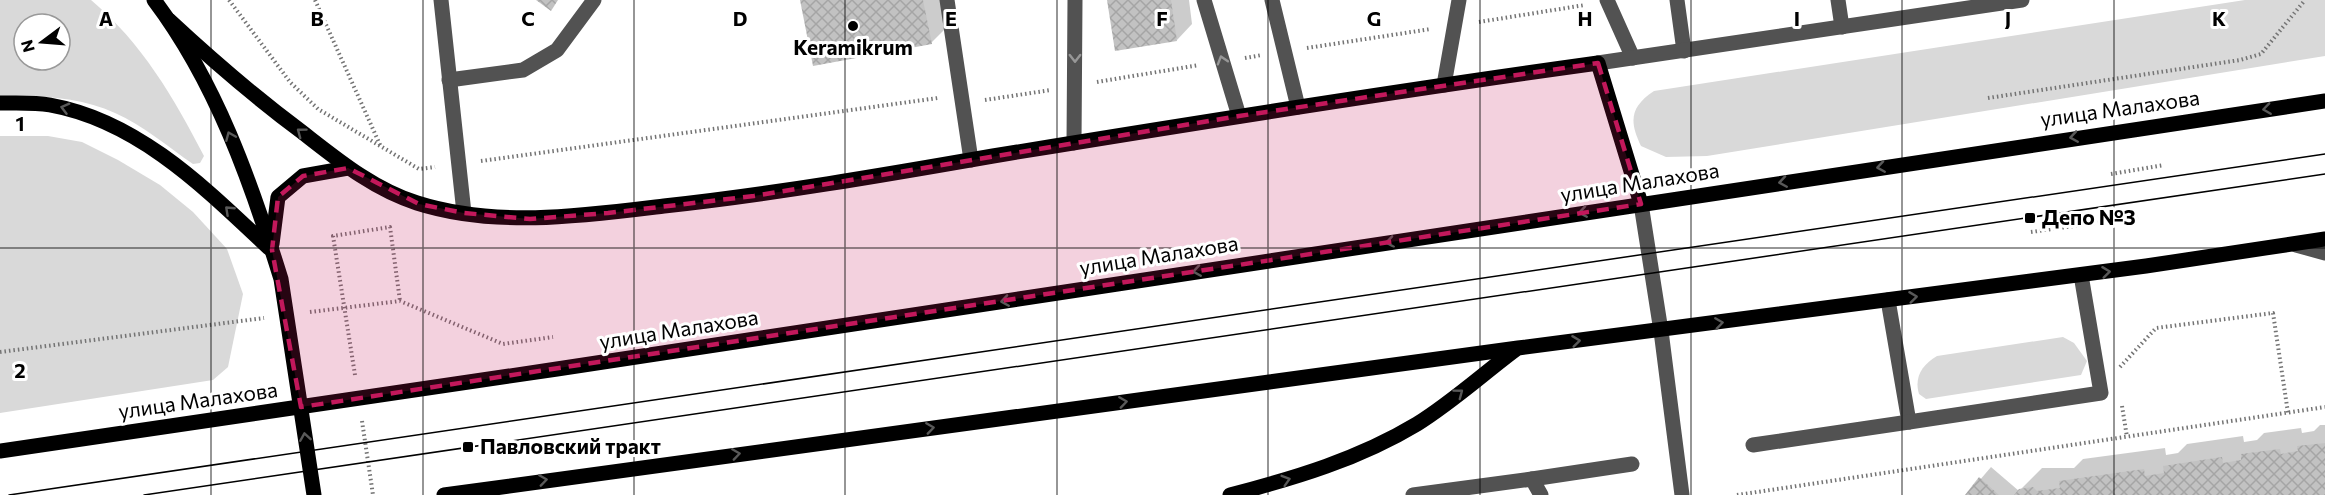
<svg xmlns="http://www.w3.org/2000/svg" width="2325" height="495" font-family="Commissioner,sans-serif">
<defs>
<pattern id="building-cross-hatch" width="8" height="8" patternUnits="userSpaceOnUse" patternTransform="scale(1.5)"><rect width="8" height="8" fill="#c2c2c2"/><path d="M0 0l8 8M0 8l8-8" fill="none" stroke="#a5a5a5"/></pattern>
</defs>
<rect width="100%" height="100%" fill="#fff"/>
<g fill="#d9d9d9" fill-rule="evenodd">
<path d="M0,0h91c51,43 83,98 113,156l-4,7 -7,1c-25,-17 -50,-39 -78,-51 -35,-16 -77,-18 -115,-16zM24,24h36v36h-36z"/>
<path d="M2245,0h80v56l-618,100 -41,1 -25,-11c-12,-25 -11,-39 13,-55z"/>
<polygon points="0,136 48,136 82,142 118,160 160,185 193,212 227,249 243,294 228,367 213,380 0,413"/>
<path d="M2063,337l11,6 13,18 -6,14 -155,24 -7,-5c-5,-17 3,-29 18,-38z"/>
</g>
<g fill="#0003">
<polygon points="801,0 942,0 947,27 931,43"/>
<polygon points="1109,0 1189,0 1192,24 1177,40"/>
<polygon points="2320,425 2325,425 2325,495 1967,495 1991,467 2019,491 2042,468 2074,468 2083,459 2165,448 2166,455 2178,453 2187,444 2243,436 2244,442 2257,440 2264,433 2301,428 2302,433 2314,431"/>
</g>
<g fill="url(#building-cross-hatch)">
<polygon points="536,0 558,0 551,11"/>
<polygon points="800,0 923,0 932,44 813,66"/>
<polygon points="1107,0 1171,0 1177,41 1115,51"/>
<polygon points="2325,443 2325,495 2014,495 2019,489 2033,487 2037,491 2060,488 2059,481 2144,469 2145,476 2164,473 2163,466 2222,457 2223,463 2241,460 2241,454 2280,449 2281,454 2298,451 2297,446"/>
<polygon points="1979,477 1999,495 1965,495"/>
</g>
<g fill="none" stroke-linecap="round" stroke-linejoin="round">
<g stroke="#747474" stroke-width="4" stroke-dasharray="1.5 3" stroke-linecap="butt">
<polyline points="229,0 290,82 318,109 419,169 435,167"/>
<polyline points="315,0 381,147"/>
<polyline points="1479,22 1585,5"/>
<polyline points="1307,48 1431,29"/>
<polyline points="1245,58 1262,55"/>
<polyline points="1097,82 1199,65"/>
<polyline points="1988,98 2240,60 2261,54 2305,0"/>
<polyline points="985,100 1051,90"/>
<polyline points="481,161 938,98"/>
<polyline points="2111,174 2164,165"/>
<polyline points="2031,232 2138,217"/>
<polyline points="310,312 400,301 503,344 553,337"/>
<polyline points="0,352 264,318"/>
<polyline points="2120,367 2156,328 2273,313 2288,413"/>
<polyline points="355,375 333,236 390,227 400,301"/>
<polyline points="2122,406 2127,437"/>
<polyline points="362,421 373,495"/>
<polyline points="1737,495 2325,407"/>
</g>
<g stroke="#525252" stroke-width="15">
<polyline points="441,0 464,213"/>
<polyline points="947,0 971,160"/>
<polyline points="1204,0 1239,116"/>
<polyline points="1272,0 1298,107"/>
<polyline points="1607,0 1633,58"/>
<polyline points="1677,0 1684,51"/>
<polyline points="1838,0 1842,27"/>
<polyline points="1598,63 2022,0"/>
<polyline points="449,80 523,70 557,50 594,0"/>
<polyline points="1444,85 1459,0"/>
<polyline points="1074,143 1075,0"/>
<polyline points="1641,204 1661,331 1682,495"/>
<polyline points="2296,245 2325,253"/>
<polyline points="1888,300 1909,422 2101,393 2081,275"/>
<polyline points="1753,445 1909,422"/>
<polyline points="1532,479 1632,464"/>
<polyline points="1413,495 1532,479 1541,495"/>
</g>
<g stroke="#000" stroke-width="15">
<path d="M154,0c62,82 97,182 127,279l33,216"/>
<path d="M169,20c43,40 86,77 133,112 36,28 71,57 115,71 79,25 166,13 247,3 110,-12 220,-31 329,-50 201,-33 403,-65 605,-93l43,141"/>
<path d="M0,103c16,0 34,-1 50,2 89,16 156,84 219,143"/>
<polyline points="272,244 278,197 303,176 348,168"/>
<polyline points="0,451 557,369 2325,101"/>
<polyline points="444,495 1518,348 2146,266 2325,239"/>
<path d="M1230,495c65,-17 129,-36 187,-71 34,-21 66,-50 98,-74"/>
</g>
<g stroke="#000" stroke-width="1.5">
<polyline points="9,495 2325,154"/>
<polyline points="144,495 2325,174"/>
</g>
</g>
<defs><path id="oneway-chevron" d="M-2-3.5L2.5 0L-2 3.5" fill="none" stroke-width="1.6" stroke-linecap="round" stroke-linejoin="round" transform="scale(1.5)"/></defs>
<g stroke="#979797">
<use href="#oneway-chevron" transform="translate(1075 58) rotate(90)"/>
<use href="#oneway-chevron" transform="translate(1222 60) rotate(-107)"/>
</g>
<g stroke="#595959">
<use href="#oneway-chevron" transform="translate(65 108) rotate(-165)"/>
<use href="#oneway-chevron" transform="translate(2267 109) rotate(172)"/>
<use href="#oneway-chevron" transform="translate(301 132) rotate(-143)"/>
<use href="#oneway-chevron" transform="translate(230 136) rotate(-113)"/>
<use href="#oneway-chevron" transform="translate(2074 137) rotate(171)"/>
<use href="#oneway-chevron" transform="translate(1881 167) rotate(171)"/>
<use href="#oneway-chevron" transform="translate(1783 182) rotate(171)"/>
<use href="#oneway-chevron" transform="translate(229 210) rotate(-137)"/>
<use href="#oneway-chevron" transform="translate(1583 212) rotate(171)"/>
<use href="#oneway-chevron" transform="translate(1390 242) rotate(171)"/>
<use href="#oneway-chevron" transform="translate(1197 271) rotate(171)"/>
<use href="#oneway-chevron" transform="translate(2106 272) rotate(-7)"/>
<use href="#oneway-chevron" transform="translate(1913 297) rotate(-7)"/>
<use href="#oneway-chevron" transform="translate(1005 301) rotate(171)"/>
<use href="#oneway-chevron" transform="translate(1719 323) rotate(-8)"/>
<use href="#oneway-chevron" transform="translate(1576 341) rotate(-7)"/>
<use href="#oneway-chevron" transform="translate(1459 393) rotate(-37)"/>
<use href="#oneway-chevron" transform="translate(1123 402) rotate(-8)"/>
<use href="#oneway-chevron" transform="translate(930 428) rotate(-8)"/>
<use href="#oneway-chevron" transform="translate(305 437) rotate(-99)"/>
<use href="#oneway-chevron" transform="translate(736 454) rotate(-8)"/>
<use href="#oneway-chevron" transform="translate(543 480) rotate(-8)"/>
<use href="#oneway-chevron" transform="translate(1286 480) rotate(-17)"/>
</g>
<path fill="#c2185b" fill-opacity="0.2" stroke="#c2185b" stroke-width="4.5" stroke-dasharray="12 8" stroke-linejoin="round" d="M1598,63l43,141 -1340,203 -29,-157 6,-53 25,-21 45,-8 71,36 45,9 66,6 78,-6 146,-17 485,-80z"/>
<path fill="none" stroke="#000" stroke-width="1.5" stroke-opacity="0.55" d="M211,0v495M423,0v495M634,0v495M845,0v495M1057,0v495M1268,0v495M1480,0v495M1691,0v495M1902,0v495M2114,0v495M0,248h2325"/>
<g fill="#000" stroke="#fff" stroke-width="2">
<circle cx="853" cy="26" r="6"/>
<rect x="2024" y="212" width="12" height="12" rx="3"/>
<rect x="462" y="441" width="12" height="12" rx="3"/>
</g>
<g text-anchor="middle" stroke-width="6" stroke-linejoin="round" paint-order="stroke">
<g font-size="21" font-weight="bold" fill="#000" stroke="#fff" text-anchor="start">
<text x="853" y="55" text-anchor="middle">Keramikrum</text>
<text x="2042" y="225">Депо №3</text>
<text x="480" y="454">Павловский тракт</text>
</g>
<g font-size="21" fill="#000" stroke="#fff">
<text transform="translate(2120 109) rotate(-8)" y="7">улица Малахова</text>
<text transform="translate(1640 183) rotate(-9)" y="7">улица Малахова</text>
<text transform="translate(1159 256) rotate(-9)" y="7">улица Малахова</text>
<text transform="translate(679 330) rotate(-9)" y="7">улица Малахова</text>
<text transform="translate(198 401) rotate(-8)" y="7">улица Малахова</text>
</g>
</g>
<g font-size="20" text-anchor="middle" font-weight="bold" fill="#000" stroke="#fff" stroke-width="6" stroke-linejoin="round" paint-order="stroke">
<text x="106" y="26">A</text>
<text x="317" y="26">B</text>
<text x="528" y="26">C</text>
<text x="740" y="26">D</text>
<text x="951" y="26">E</text>
<text x="1162" y="26">F</text>
<text x="1374" y="26">G</text>
<text x="1585" y="26">H</text>
<text x="1797" y="26">I</text>
<text x="2008" y="26">J</text>
<text x="2219" y="26">K</text>
<text x="20" y="131">1</text>
<text x="20" y="378">2</text>
</g>
<g transform="translate(42 42) rotate(254)"><circle r="28" fill="#ffffff" stroke="#999999" stroke-width="1.5"/>
<path d="M0-4.5L10 22L0 15L-10 22Z" fill="#000000"/>
<text y="-9" font-size="16" font-weight="bold" text-anchor="middle" fill="#000000">N</text>
</g>
</svg>
